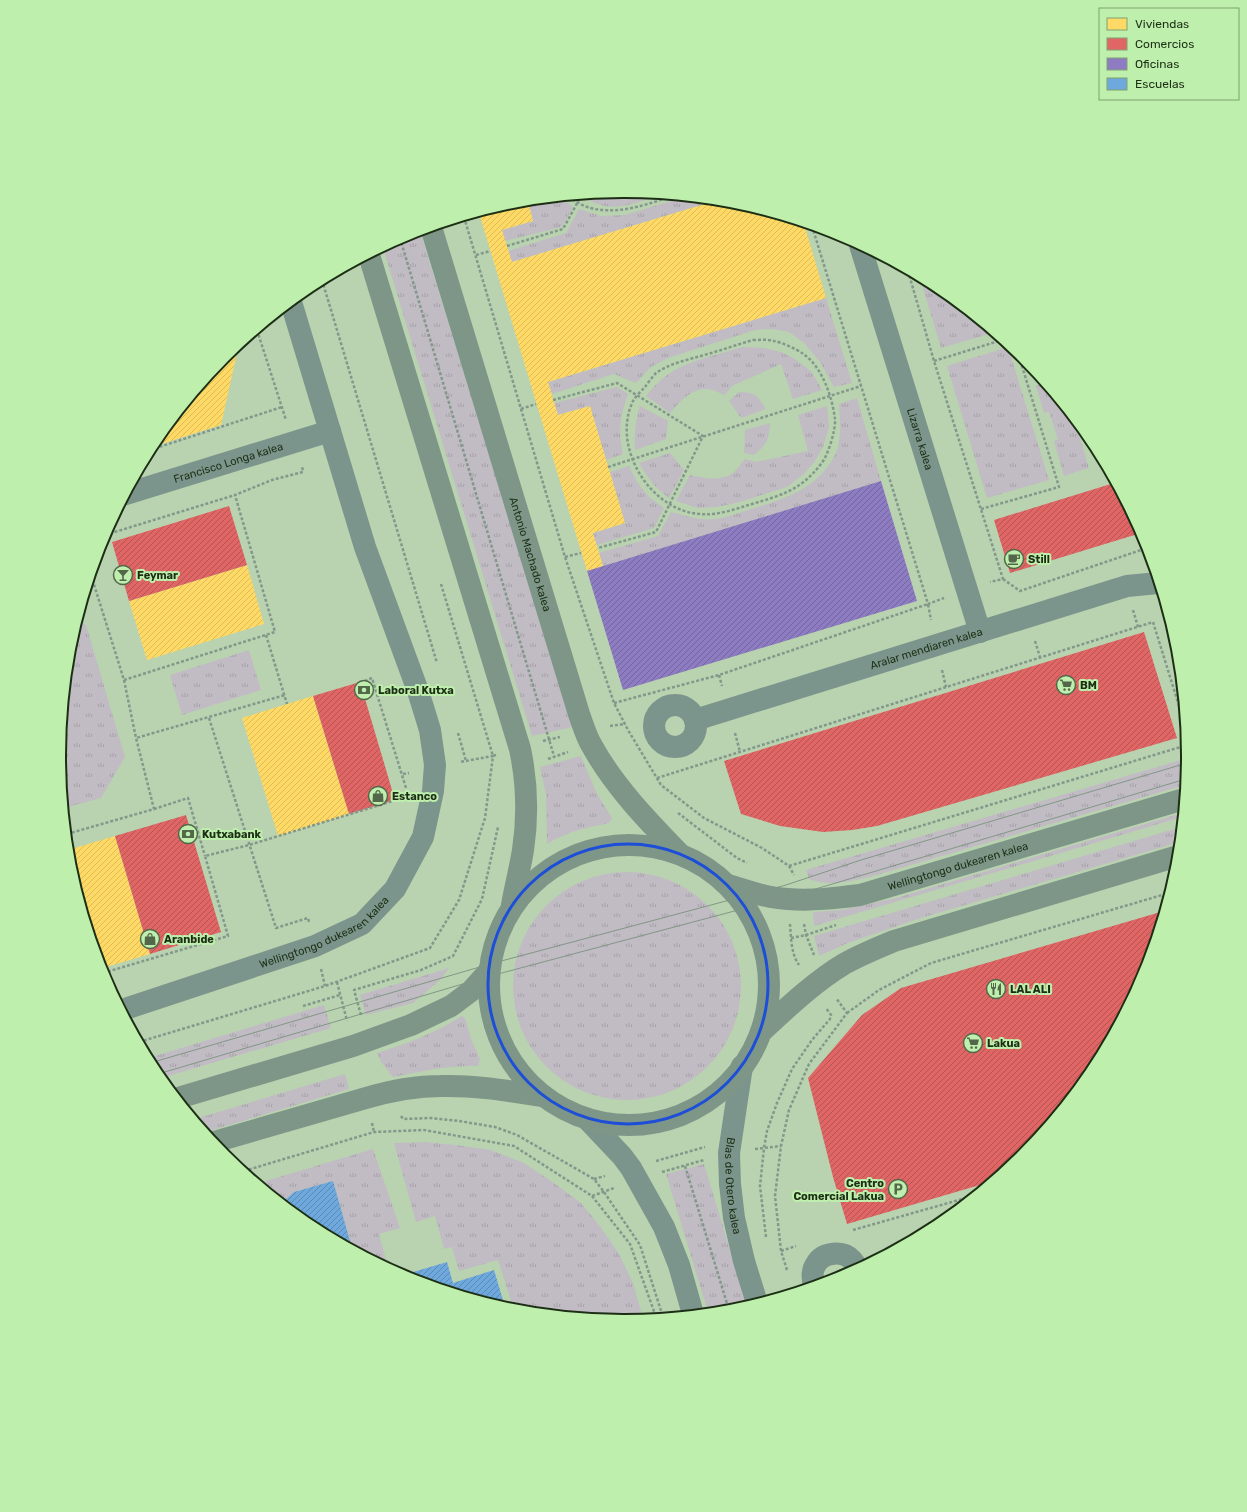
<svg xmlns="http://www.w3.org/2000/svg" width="1247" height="1512" font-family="Rubik,sans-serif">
<defs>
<pattern id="grass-tufts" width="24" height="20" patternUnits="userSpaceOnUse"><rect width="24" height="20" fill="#c1bbc3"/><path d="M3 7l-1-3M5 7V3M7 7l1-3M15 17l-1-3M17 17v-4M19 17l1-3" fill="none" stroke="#a5a1a7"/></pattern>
<pattern id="homes-hatch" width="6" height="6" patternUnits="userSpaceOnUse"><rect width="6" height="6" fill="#ffd966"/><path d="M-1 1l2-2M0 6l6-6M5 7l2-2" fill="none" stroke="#dabb58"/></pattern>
<pattern id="shops-hatch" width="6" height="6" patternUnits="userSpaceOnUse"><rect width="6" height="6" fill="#e06666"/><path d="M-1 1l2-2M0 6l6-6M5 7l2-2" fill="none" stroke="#b55453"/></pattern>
<pattern id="offices-hatch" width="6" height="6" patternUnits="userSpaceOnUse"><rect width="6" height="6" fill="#8e7cc3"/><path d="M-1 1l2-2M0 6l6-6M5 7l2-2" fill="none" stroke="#73669d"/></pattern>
<pattern id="schools-hatch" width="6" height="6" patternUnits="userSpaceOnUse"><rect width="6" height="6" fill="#6fa8dc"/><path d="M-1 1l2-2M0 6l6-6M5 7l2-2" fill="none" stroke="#5a89b1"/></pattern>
</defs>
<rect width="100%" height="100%" fill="#b9d3b0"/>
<g fill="url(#grass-tufts)">
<path d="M624,192l36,3c-18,6 -36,14 -55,11 -7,-1 -14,-5 -21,-8l1,-3z"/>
<polygon points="684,197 715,201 512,262 508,251 566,233 579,209 601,216 625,215"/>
<polygon points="561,198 573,207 562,227 505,241 502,230 533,221 528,201"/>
<polygon points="420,231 573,727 532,736 383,248 408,234"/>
<polygon points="920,278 937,287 993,333 941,348"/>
<polygon points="826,298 852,383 834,387 820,362 804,343 789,332 772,329 755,330 668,358 651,367 636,383 614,374 552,394 548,382"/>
<path d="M743,347l21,1 17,4 14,7 17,13 10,18 -29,9 -12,-35 -49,22 -7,9c-6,-2 -13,-6 -19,-6 -16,0 -26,13 -36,24l-24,-17c8,-10 16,-18 27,-25 21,-12 47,-17 70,-24z"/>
<polygon points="1008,347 1049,480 987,498 947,366"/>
<polygon points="1044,383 1074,419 1089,468 1064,476 1054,441 1058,439 1049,412 1044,413 1036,386"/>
<path d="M617,387l11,7c-8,22 -10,37 -5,60l-17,6 -16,-54 -32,9 -4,-12z"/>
<path d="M739,392c16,0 19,4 27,17l-25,9 -12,-17z"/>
<path d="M857,398l24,83 -278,85 -4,-13 59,-17 13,-24c15,4 30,9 45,7 11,-2 22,-6 32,-9 36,-11 68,-20 87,-55 7,-14 5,-37 4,-51z"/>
<path d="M640,406l28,15 -2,18 -31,11c-1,-16 0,-29 5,-44z"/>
<path d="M827,406l2,21 -6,20 -8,14 -11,13 -17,13 -47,15 -23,5 -19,1 -22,-7 14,-26c14,3 30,7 43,-2 4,-3 8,-10 12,-14l11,3 52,-11 -10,-36z"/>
<path d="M770,423c-1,17 -3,21 -16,32l-10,-2 1,-23z"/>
<path d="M670,453l14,17 -15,28c-14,-10 -22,-21 -30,-35z"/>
<polygon points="629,466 637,482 649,497 664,508 654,528 597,545 593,533 625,523 610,472"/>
<polygon points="77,621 86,625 125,757 101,798 64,808 59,756 70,646"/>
<polygon points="249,650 261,690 182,715 170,675"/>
<path d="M581,756l15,36 16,26 -3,5c-25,5 -40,8 -62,21l-1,-49 -6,-28z"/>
<path d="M1188,758l-3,27 -315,92c-18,4 -43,10 -61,2l-3,-9z"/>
<polygon points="1182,813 1182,817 814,926 813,912 842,910 896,898"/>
<polygon points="1181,827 1180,842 921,918 848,943 819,956 814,936"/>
<circle cx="627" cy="986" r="114"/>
<polygon points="449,968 440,980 413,1003 366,1015 360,995"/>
<polygon points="324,1005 331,1028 161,1078 154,1069 148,1058"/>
<path d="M462,1016l3,2 6,21 9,20 -2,7c-29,-1 -56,5 -85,11l-12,-15 -4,-9c30,-9 58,-20 85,-37z"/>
<polygon points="345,1074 349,1089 206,1132 195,1119"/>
<polygon points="425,1142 456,1145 491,1150 524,1163 554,1183 581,1203 599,1225 618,1252 633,1283 643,1319 623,1320 514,1310 498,1260 459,1271 452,1247 444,1249 435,1216 416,1222 394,1143"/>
<polygon points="373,1149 400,1228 379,1234 387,1264 384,1265 352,1248 333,1181 294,1192 282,1203 259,1183"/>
<polygon points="704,1164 747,1306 733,1310 708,1312 666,1174"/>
</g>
<g fill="url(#homes-hatch)">
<polygon points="528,201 533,221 502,230 512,262 715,201 734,202 804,224 826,298 548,382 558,415 590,406 625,523 593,533 603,566 587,571 479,213 514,202"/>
<polygon points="239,344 221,425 152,447 225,357"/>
<polygon points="247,565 264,624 147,660 129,601"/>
<polygon points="313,696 349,814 278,836 242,718"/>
<polygon points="115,836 150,954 103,968 68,850"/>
</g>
<g fill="url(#shops-hatch)">
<polygon points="1114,483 1141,533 1010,573 994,520"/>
<polygon points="229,506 247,565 129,601 112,542"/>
<polygon points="1144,632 1177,738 877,826 852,830 823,832 780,826 741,814 724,761"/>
<polygon points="360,682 395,800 349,814 313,696"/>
<polygon points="186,815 221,932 150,954 115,836"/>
<polygon points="1164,911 1145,972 1093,1070 1022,1155 990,1182 847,1224 833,1177 808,1078 862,1015 901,988"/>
</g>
<polygon fill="url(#offices-hatch)" points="881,481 917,601 623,690 587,571"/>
<g fill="url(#schools-hatch)">
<polygon points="333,1181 352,1248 310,1225 282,1203 294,1192"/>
<polygon points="447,1262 453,1283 494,1270 505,1307 403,1275"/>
</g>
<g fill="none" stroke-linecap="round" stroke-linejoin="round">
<g stroke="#83988b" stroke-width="2.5" stroke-dasharray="3 2" stroke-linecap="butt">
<path d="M568,197c7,4 15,9 22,11 28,7 56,-3 82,-12"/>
<polyline points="464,217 565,557 614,703 628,730 661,785 704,818 762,848 789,866 794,875"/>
<polyline points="812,226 928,604 944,598"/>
<polyline points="400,238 554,756"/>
<polyline points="507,246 563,229 581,196"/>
<polyline points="476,255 490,251"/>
<polyline points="908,271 934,361 1003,579 990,582"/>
<polyline points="322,280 437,663"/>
<polyline points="257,330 286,420"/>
<path d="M753,340c7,0 15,-1 21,1 7,1 22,8 28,12 20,13 30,43 33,66 1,10 -7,37 -14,45 -20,26 -39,31 -69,40 -17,5 -35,12 -53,10 -49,-4 -88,-67 -66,-113 3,-5 8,-10 12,-14 3,-4 7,-10 11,-14 13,-9 30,-13 45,-17 18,-5 35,-11 52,-16z"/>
<polyline points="934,361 1002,340"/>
<polyline points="553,400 617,383 703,436 656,532 598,548"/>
<polyline points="521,409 536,404"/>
<polyline points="150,450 282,407"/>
<polyline points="608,467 861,386"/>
<polyline points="981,509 1059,487 1018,353"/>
<polyline points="105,535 235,495"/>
<polyline points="565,557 581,553"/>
<polyline points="91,575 124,680 275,632 235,495 272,480 303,472 302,466"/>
<polyline points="1003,579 1020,591 1147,548"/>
<polyline points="441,584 493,756 496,755"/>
<polyline points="1133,610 1138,627"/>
<polyline points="266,635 287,704"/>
<polyline points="1035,641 1040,657"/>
<polyline points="942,670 946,687"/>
<polyline points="719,675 722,686"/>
<polyline points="124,680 136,738"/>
<polyline points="360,683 372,678 406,788"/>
<polyline points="614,703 719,675 928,604 931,620"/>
<polyline points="209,718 276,928 308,918 309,922"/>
<polyline points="610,726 625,724"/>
<polyline points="458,733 466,761"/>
<polyline points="735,733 740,752"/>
<polyline points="543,741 560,737"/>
<polyline points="548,759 568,752"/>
<polyline points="403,774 409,773"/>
<polyline points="657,778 1153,622 1185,725"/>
<polyline points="154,809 188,798 205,856"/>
<polyline points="678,813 737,858 747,863"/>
<polyline points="67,834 154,809 136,738 285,695"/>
<polyline points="789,866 1187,745"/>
<path d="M790,924c1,13 1,30 9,41"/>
<polyline points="804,924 806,935 814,955"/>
<polyline points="791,938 806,935 836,925"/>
<polyline points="321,969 325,986"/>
<polyline points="103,973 228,936 205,856 249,845 406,797"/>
<polyline points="337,982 347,1021"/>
<polyline points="303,1006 340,995"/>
<polyline points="847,1013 879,990 931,963 1169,893"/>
<polyline points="361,1015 354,990 421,970 453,956 482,899 498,827"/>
<polyline points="139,1042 325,986 430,948 459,900 485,818 493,756 460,762"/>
<polyline points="401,1116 403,1119 430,1118 459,1121 495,1127 517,1135 594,1179 604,1192 640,1245 663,1317"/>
<polyline points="372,1123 374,1132"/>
<polyline points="755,1149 781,1146"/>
<polyline points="656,1161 705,1147"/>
<polyline points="685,1166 729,1310"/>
<polyline points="244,1171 374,1132 424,1130 514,1146 592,1196 614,1188"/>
<polyline points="662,1172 704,1160"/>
<polyline points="594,1179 605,1176"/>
<polyline points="592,1196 630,1244 656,1317"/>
<polyline points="853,1230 973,1196"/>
<polyline points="766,1237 760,1186 764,1148 767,1131 777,1103 792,1069 812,1040 830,1019 831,1015 826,1008"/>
<polyline points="781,1251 796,1246"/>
<polyline points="787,1270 781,1251 775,1196 781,1146 789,1110 809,1064 847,1013 836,998"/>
</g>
<g stroke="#7c958c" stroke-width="22">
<path id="s1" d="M860,245l120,387"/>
<path id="s2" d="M126,494l204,-63"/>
<circle cx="675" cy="726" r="21"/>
<path id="s3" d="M695,720l432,-134 31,-3"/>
<path id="s4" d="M122,1010l193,-64 47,-22 33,-35 28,-52 10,-46 2,-26 -5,-35 -12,-39 -53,-144 -74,-245"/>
<path id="s5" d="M742,1066l-13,87 1,31 4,34 10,43 13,42"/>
<polyline points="587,1119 622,1156 631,1168 664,1227 679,1265 693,1314"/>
<path d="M814,1285c-2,-7 -2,-15 2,-21 7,-12 27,-14 36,-4 2,2 4,6 5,8"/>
</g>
<g stroke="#7d9688" stroke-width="22">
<path id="s6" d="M431,227l148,487c4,11 7,22 13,32 22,40 55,74 87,107"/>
<path d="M369,255l151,494c7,33 8,68 3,101 -3,19 -8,37 -11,55"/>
<circle cx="629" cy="985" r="140"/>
<path id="s7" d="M728,885c19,6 40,13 60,14 24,2 48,-1 72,-4l324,-96"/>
<path d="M761,1032c25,-23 53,-50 83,-68 16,-9 33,-16 50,-23l284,-85"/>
<polyline points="178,1098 353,1046 411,1025 451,1006 471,991 489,971"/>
<path d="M214,1142l152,-44c24,-7 50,-12 75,-12 34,-1 68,5 101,10"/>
</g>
<g stroke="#819786" stroke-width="1">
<polyline points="150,1063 490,964 786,885 861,860 1187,763"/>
<polyline points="158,1074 483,978 802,893 1186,779"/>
</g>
</g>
<path fill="none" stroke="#1d4ed8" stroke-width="3" stroke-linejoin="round" d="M488 984a140 140 0 1 1 280 0a140 140 0 1 1-280 0Z"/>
<defs>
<symbol id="cafe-ring" viewBox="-11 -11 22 22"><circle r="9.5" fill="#bfefad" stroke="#53684b" stroke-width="1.5"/><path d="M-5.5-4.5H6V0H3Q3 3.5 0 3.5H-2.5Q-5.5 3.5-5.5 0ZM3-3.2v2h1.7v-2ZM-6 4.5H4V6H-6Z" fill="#53684b"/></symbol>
<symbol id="bar-ring" viewBox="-11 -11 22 22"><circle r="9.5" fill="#bfefad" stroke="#53684b" stroke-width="1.5"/><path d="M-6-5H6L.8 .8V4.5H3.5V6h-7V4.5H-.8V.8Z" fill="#53684b"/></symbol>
<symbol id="supermarket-ring" viewBox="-11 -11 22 22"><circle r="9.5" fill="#bfefad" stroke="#53684b" stroke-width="1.5"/><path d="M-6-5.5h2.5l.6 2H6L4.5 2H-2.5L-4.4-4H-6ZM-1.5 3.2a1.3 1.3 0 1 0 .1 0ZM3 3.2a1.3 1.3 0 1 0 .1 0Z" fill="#53684b"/></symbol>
<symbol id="bank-ring" viewBox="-11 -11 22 22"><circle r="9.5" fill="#bfefad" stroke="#53684b" stroke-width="1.5"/><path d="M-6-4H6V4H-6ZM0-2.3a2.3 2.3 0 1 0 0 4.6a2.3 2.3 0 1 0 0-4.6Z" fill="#53684b"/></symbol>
<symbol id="shop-ring" viewBox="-11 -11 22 22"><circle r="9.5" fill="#bfefad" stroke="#53684b" stroke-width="1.5"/><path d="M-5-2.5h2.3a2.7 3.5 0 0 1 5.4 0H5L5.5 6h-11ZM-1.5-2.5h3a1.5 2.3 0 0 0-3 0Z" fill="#53684b"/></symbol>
<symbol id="restaurant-ring" viewBox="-11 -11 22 22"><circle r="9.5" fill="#bfefad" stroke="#53684b" stroke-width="1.5"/><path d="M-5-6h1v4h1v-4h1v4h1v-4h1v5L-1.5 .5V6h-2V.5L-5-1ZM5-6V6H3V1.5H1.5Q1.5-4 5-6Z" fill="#53684b"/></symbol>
<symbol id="parking-ring" viewBox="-11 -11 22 22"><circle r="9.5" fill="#bfefad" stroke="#53684b" stroke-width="1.5"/><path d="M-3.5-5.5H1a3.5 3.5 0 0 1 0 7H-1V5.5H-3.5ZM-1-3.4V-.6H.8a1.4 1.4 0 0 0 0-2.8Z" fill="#53684b"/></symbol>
</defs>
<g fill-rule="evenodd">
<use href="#cafe-ring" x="1003" y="548" width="22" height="22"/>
<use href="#bar-ring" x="112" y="564" width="22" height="22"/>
<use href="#supermarket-ring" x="1055" y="674" width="22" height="22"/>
<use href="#bank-ring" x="353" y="679" width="22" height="22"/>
<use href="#shop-ring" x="367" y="785" width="22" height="22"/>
<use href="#bank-ring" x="177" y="823" width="22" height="22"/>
<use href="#shop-ring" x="139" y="928" width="22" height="22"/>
<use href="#restaurant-ring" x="985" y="978" width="22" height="22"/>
<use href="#supermarket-ring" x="962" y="1032" width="22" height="22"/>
<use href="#parking-ring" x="887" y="1178" width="22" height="22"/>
</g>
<g text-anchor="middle" stroke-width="4" stroke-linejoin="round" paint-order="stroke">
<g font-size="11" fill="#1c2f15" stroke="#bfefad">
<text dy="4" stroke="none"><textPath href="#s1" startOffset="203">Lizarra kalea</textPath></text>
<text dy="4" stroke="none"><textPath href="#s2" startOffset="107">Francisco Longa kalea</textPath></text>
<text dy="4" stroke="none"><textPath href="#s6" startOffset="342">Antonio Machado kalea</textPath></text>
<text dy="4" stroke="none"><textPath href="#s3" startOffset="242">Aralar mendiaren kalea</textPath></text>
<text dy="4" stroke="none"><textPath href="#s7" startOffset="236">Wellingtongo dukearen kalea</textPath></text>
<text dy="4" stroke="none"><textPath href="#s4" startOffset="218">Wellingtongo dukearen kalea</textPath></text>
<text dy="4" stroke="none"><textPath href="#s5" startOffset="121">Blas de Otero kalea</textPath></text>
</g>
<g font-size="11" font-weight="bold" fill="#1c2f15" stroke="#bfefad" text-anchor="start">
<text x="1028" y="563">Still</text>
<text x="137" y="579">Feymar</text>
<text x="1080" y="689">BM</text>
<text x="378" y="694">Laboral Kutxa</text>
<text x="392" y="800">Estanco</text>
<text x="202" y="838">Kutxabank</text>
<text x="164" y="943">Aranbide</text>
<text x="1010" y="993">LAL ALI</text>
<text x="987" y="1047">Lakua</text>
<text x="884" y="1187" text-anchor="end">Centro<tspan x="884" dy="13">Comercial Lakua</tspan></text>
</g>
</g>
<path d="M0 0H1247V1512H0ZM623 198H624A557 557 0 0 1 1181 755V757A557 557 0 0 1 624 1314H623A557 557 0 0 1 66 757V755A557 557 0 0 1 623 198Z" fill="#bfefad" fill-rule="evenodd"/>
<path fill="none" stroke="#1c2f15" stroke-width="2" d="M623 198H624A557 557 0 0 1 1181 755V757A557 557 0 0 1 624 1314H623A557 557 0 0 1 66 757V755A557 557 0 0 1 623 198Z"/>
<rect x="1099" y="8" width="140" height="92" fill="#bfefad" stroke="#7ea270"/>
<rect x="1107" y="18" width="20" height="12" fill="#ffd966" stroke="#7ea270"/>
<text x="1135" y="28" font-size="12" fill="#1c2f15">Viviendas</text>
<rect x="1107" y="38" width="20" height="12" fill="#e06666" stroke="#7ea270"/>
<text x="1135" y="48" font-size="12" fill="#1c2f15">Comercios</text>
<rect x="1107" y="58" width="20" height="12" fill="#8e7cc3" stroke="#7ea270"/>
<text x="1135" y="68" font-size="12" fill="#1c2f15">Oficinas</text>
<rect x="1107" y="78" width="20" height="12" fill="#6fa8dc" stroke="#7ea270"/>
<text x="1135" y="88" font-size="12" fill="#1c2f15">Escuelas</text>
</svg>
